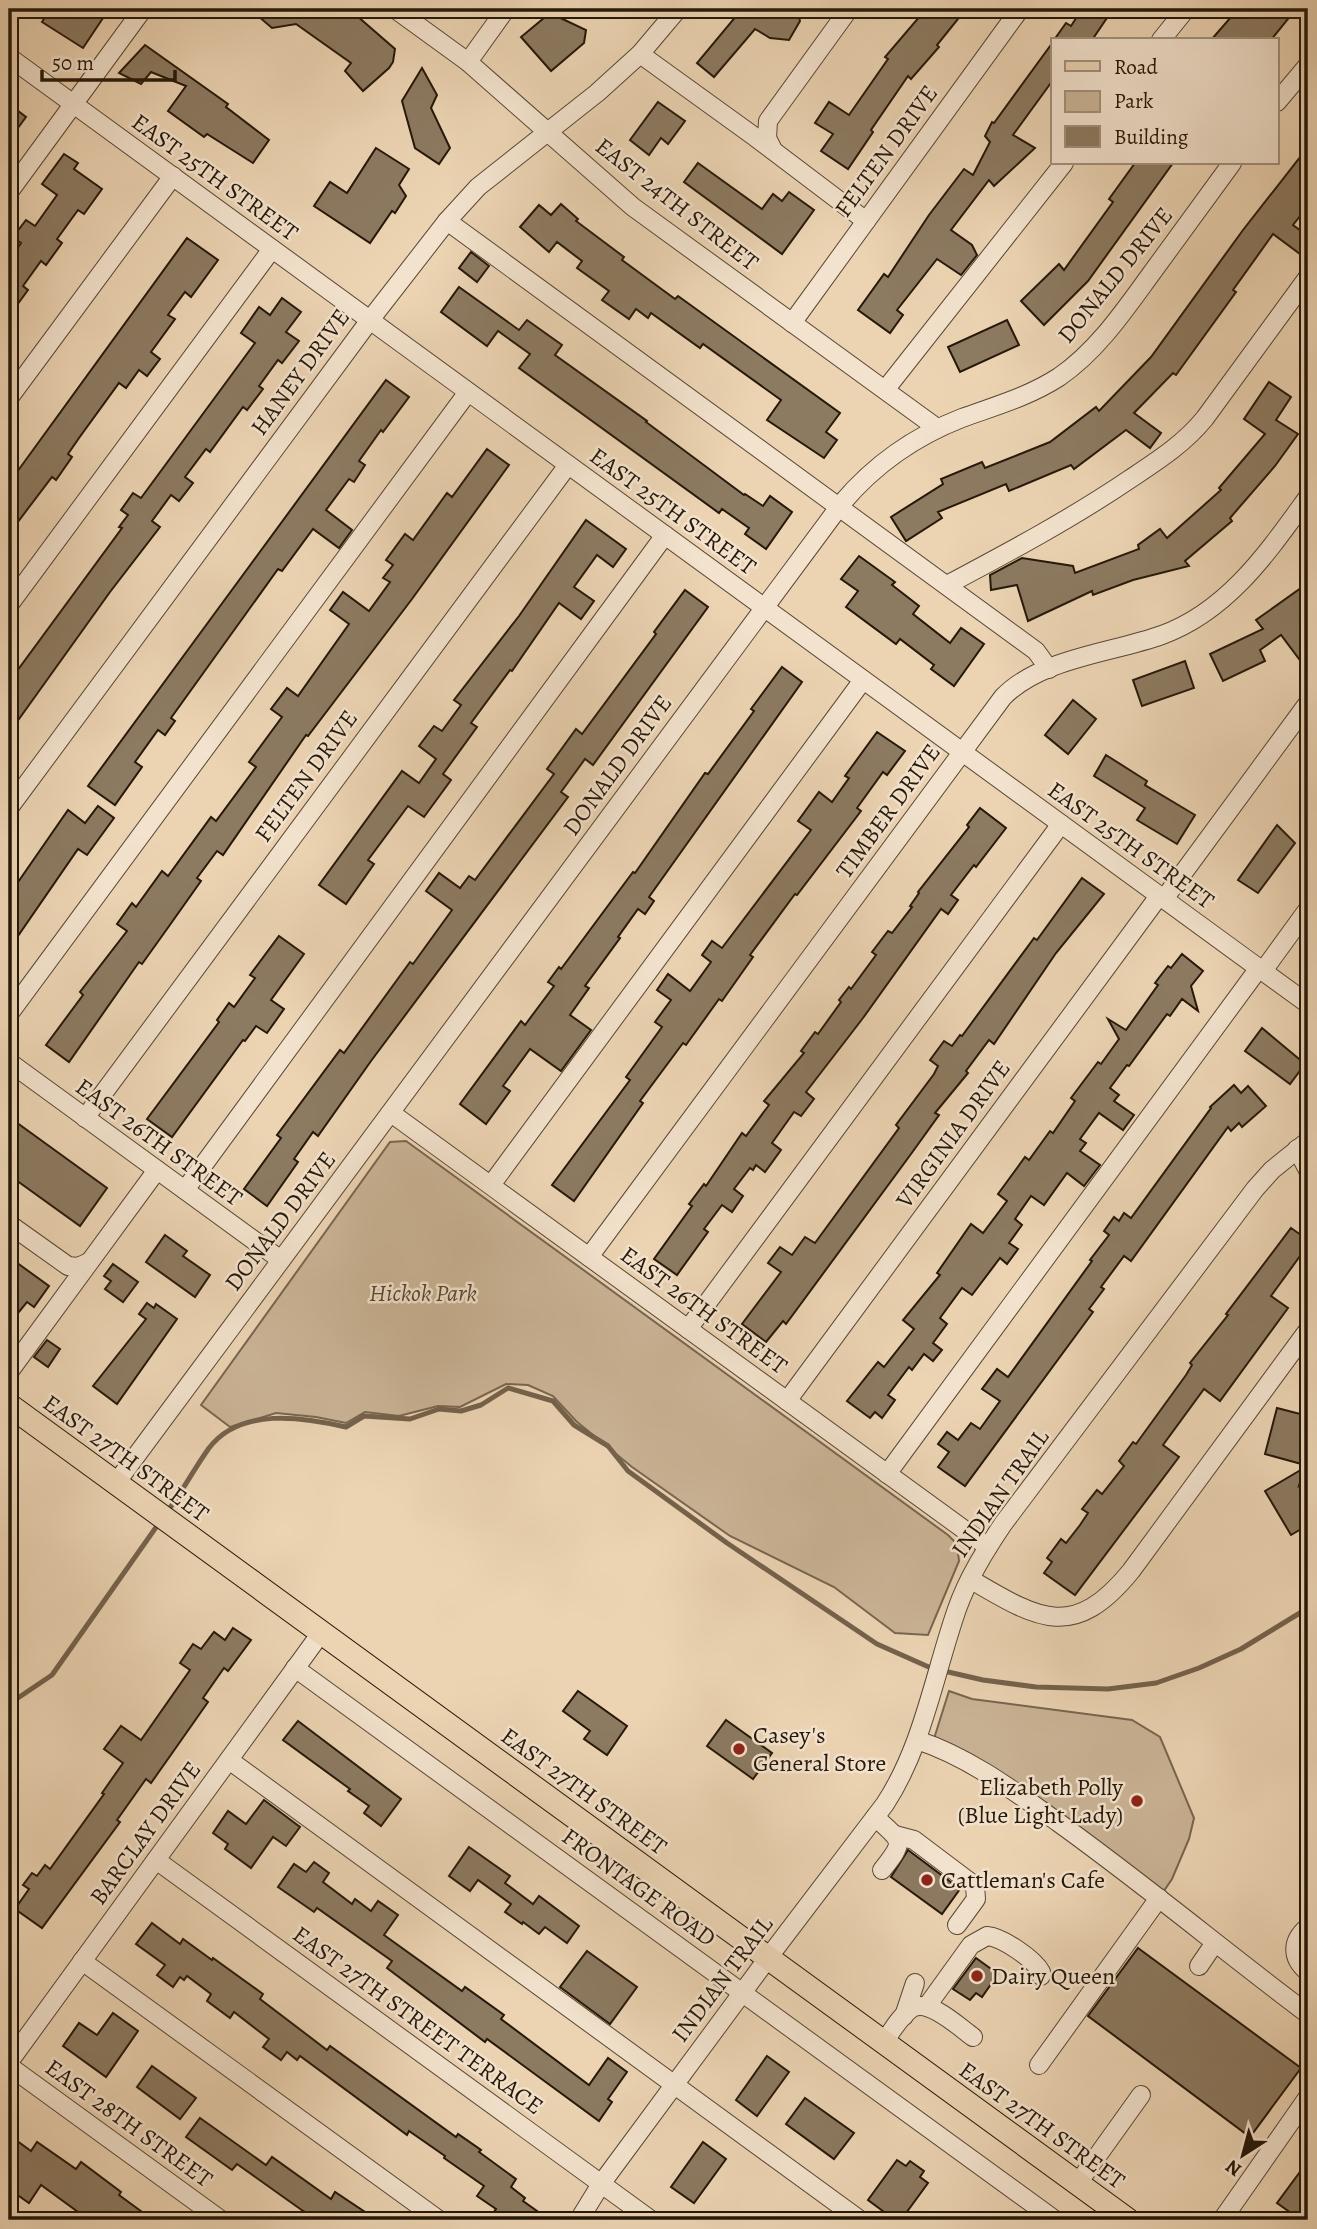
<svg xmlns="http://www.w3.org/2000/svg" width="1317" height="2229" font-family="Alegreya,serif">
<rect width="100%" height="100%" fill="#ecd4b3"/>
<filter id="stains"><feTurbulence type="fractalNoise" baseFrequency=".00286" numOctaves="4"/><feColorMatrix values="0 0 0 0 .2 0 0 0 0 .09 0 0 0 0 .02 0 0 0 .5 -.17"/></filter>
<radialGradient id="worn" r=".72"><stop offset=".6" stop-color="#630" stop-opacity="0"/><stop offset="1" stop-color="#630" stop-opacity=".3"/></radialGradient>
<g fill="#cab496" stroke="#786650" stroke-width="2">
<polygon points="406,1141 948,1535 957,1544 959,1561 928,1635 895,1633 834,1587 730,1536 632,1467 576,1421 553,1396 528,1385 506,1384 460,1407 438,1406 399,1416 365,1412 346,1423 316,1417 276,1413 230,1427 201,1405 390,1142"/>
<polygon points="949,1691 972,1699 1132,1720 1160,1737 1194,1818 1189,1839 1172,1879 1159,1898 932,1745"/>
</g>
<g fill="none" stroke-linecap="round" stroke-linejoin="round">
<g stroke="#74624c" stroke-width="5">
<path d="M167,1512c15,-20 27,-43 42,-64 31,-41 94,-31 137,-21l18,-11 46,3 29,-10 22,2 20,-6 27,-17 45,13 21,24 34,21 20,25 99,72 150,101 54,24 52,12 53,7 72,2 48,-6 43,-15 42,-19 67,-41"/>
<polyline points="9,1704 52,1675 159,1523"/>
</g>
</g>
<g fill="#8c7a61" stroke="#251809" stroke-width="2">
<polygon points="50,9 109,9 83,48 42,22"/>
<polygon points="250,9 349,9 395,49 393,62 389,68 363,91 345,71 351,63 296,24 272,28"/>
<polygon points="742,9 797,9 800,21 789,40 770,38 755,29 714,77 697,63"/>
<polygon points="926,9 966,9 937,45 939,47 911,79 908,76 871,130 873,132 848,169 821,151 833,134 815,123 829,102 849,115 888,59 885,57"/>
<polygon points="1082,9 1113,9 1092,40 1054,40 1066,23 1071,26"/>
<polygon points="1238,9 1296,9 1271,40 1211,40"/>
<polygon points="550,13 586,30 584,43 551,71 521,37"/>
<polygon points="1053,42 1053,80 1013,135 1035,148 994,186 989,180 951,230 972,245 977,255 961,275 937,259 897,310 903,315 890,333 858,310 884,274 888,277 929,215 964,169 973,175 990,142 985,136 992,122 994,123"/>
<polygon points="145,45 228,104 226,107 269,140 253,163 207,134 204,137 168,111 186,86 151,72 141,84 119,73"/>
<polygon points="422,68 437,95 431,108 450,148 439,164 415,148 402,101"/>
<polygon points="658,102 685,121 668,144 661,138 649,155 630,140"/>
<polygon points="9,104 26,117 9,140"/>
<polygon points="1308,147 1308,206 1293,225 1308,236 1308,260 1273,234 1233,290 1236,292 1176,375 1173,373 1134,413 1161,433 1150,448 1126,430 1074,469 1071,465 1009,491 1006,484 938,512 942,518 906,541 891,517 943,484 941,479 982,462 985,468 1050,442 1096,407 1099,411 1151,357 1243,230"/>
<polygon points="376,148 409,169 399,185 406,196 395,213 392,211 370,243 314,206 330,182 347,193"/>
<polygon points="64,154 78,163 74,169 102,189 84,214 78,210 57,239 62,243 46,265 41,261 23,286 28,290 9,316 9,261 21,243 13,237 26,220 35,226 57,195 42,184"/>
<polygon points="698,163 762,209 773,194 782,201 789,192 814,210 782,254 684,182"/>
<polygon points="1135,163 1173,163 1088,281 1044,325 1021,301 1059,264 1064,270 1113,202 1109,199"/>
<polygon points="561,204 578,219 576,221 624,257 622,260 675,299 678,296 840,413 826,432 837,440 824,458 767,420 781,400 703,344 700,348 651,313 648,318 636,309 629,319 602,300 609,291 577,268 582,261 557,242 549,252 520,227 539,205 551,215"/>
<polygon points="187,238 218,260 191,297 185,292 168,315 175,319 151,352 160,359 147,376 139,370 126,388 119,383 79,438 68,454 72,457 56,480 52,477 17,523 9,517 9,483"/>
<polygon points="471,252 489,266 477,282 459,268"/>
<polygon points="459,287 519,330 527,320 562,345 555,355 647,421 646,422 744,495 745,494 763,506 770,496 792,512 766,549 745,534 749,528 722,509 719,513 519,368 530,354 498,331 487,346 441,312"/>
<polygon points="282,298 301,312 286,332 299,341 282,363 278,360 259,386 263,389 247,410 243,407 210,452 206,449 185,477 193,483 179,501 171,495 152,521 160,527 110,592 9,733 9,671 14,675 122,528 119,527 128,515 121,510 133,493 141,498 255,343 241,333 259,307 270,315"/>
<polygon points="1007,320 1019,345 960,372 948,347"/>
<polygon points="386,380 409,397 383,432 381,430 359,461 365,465 354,482 349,479 326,510 352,530 339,548 313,529 282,571 278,569 171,718 175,721 165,735 158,730 135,762 142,767 115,805 88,786"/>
<polygon points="1269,382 1291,397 1276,420 1298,434 1275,466 1230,518 1232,521 1185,561 1189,566 1133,580 1093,595 1092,591 1028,621 1017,585 991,590 990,575 1022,558 1073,566 1075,573 1139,549 1138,545 1160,529 1167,538 1221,490 1219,488 1265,434 1244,419"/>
<polygon points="487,449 509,465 412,599 308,736 306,735 223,855 217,851 197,878 201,881 167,929 142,964 139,962 69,1062 46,1045 83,995 80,992 127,931 117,924 132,903 136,907 162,871 168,876 211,817 216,821 256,767 249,762 282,717 271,709 287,688 298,696 349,624 330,610 343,592 369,611 390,582 383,578 393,565 386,560 405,534 413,540 447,493 452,497"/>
<polygon points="586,520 626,549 613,567 597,555 574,587 594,601 581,619 559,603 512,671 510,670 471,723 477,727 443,774 451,780 424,817 408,806 368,860 374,864 346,904 319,885 402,771 419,783 436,759 419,746 434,726 442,731 461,705 454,700 519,616"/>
<polygon points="859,556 895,582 892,585 919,606 913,614 950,643 961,628 984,644 954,686 931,669 934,665 900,639 896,644 846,607 858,591 841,579"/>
<polygon points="1308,583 1308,671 1281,635 1260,650 1265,661 1223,681 1210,654 1263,629 1256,620"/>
<polygon points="685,590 708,607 593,765 585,759 561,792 568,797 371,1061 318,1136 313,1132 294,1159 298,1162 267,1206 244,1189 281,1138 277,1135 340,1050 344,1053 410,962 413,964 452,910 426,891 439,873 460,888 469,876 475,880 554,774 547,769 576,729 582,734 656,634 654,632"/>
<polygon points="1185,661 1194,688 1142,706 1133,680"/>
<polygon points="782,667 802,682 649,897 654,901 645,914 638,909 618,937 620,938 585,986 589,988 570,1015 591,1030 561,1071 530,1049 503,1086 510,1091 486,1124 460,1104 521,1021 525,1025 554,986 548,982 559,967 561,969 633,872 635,873 705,773 708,774 754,711 751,709"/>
<polygon points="1073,700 1096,719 1068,754 1045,735"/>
<polygon points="877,732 905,751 887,775 883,772 857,808 861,811 797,895 795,894 750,955 753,957 722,1001 719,999 686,1045 683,1043 640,1101 643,1103 574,1201 552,1185 630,1080 626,1077 662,1027 655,1022 671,1000 657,990 668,974 690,991 711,962 702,955 712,941 722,948 811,830 798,821 819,792 832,802 849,778 845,776"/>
<polygon points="1106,755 1147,781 1145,785 1195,815 1177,844 1137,820 1145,808 1094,776"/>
<polygon points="98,806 114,818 87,855 78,849 9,949 9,890 14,883 16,885 68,810 85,823"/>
<polygon points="980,808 1006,828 976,867 974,865 951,895 958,900 948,914 941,909 863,1018 806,1092 814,1099 801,1116 794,1112 772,1143 781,1150 765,1172 756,1165 753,1170 750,1168 734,1189 743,1196 732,1212 722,1205 704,1229 708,1232 677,1275 654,1259 692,1206 689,1204 704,1184 706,1186 742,1133 746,1136 769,1105 764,1101 804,1053 801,1051 815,1032 818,1034 841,1002 839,1000 849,987 851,989 876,955 872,952 888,931 892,933 912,907 910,906 919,893 918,892 969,827 967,825"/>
<polygon points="1277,825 1295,843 1258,893 1238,880"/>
<polygon points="1082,878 1104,894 1056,953 994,1044 989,1040 966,1071 968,1073 935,1113 939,1115 911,1154 786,1324 783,1321 766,1342 742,1324 781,1272 768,1263 780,1247 792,1255 805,1237 815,1243 899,1128 896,1125 934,1074 938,1066 930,1060 944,1041 952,1046 960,1035 962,1036 1034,938 1037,940"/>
<polygon points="279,936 304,954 271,1000 284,1009 267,1033 256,1026 245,1041 243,1040 172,1137 147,1119 219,1022 217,1020 229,1003 234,1007 255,978 250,975"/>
<polygon points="1182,954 1203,971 1191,986 1198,1011 1182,999 1170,1016 1167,1014 1129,1066 1127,1065 1110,1088 1119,1095 1114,1101 1134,1115 1123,1130 1099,1113 1080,1139 1086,1143 1080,1151 1100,1165 1084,1186 1067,1173 1044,1205 1031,1196 1015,1219 1022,1225 1009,1243 1018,1249 1007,1264 1000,1258 972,1295 962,1288 940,1318 947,1324 933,1343 942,1350 933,1361 924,1354 912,1370 909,1367 888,1395 895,1400 882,1418 875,1412 870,1418 847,1401 878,1362 884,1367 914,1329 903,1320 940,1275 937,1273 971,1224 983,1233 1007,1201 998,1194 1025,1157 1029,1160 1050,1131 1053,1133 1075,1101 1071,1098 1098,1062 1101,1064 1119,1039 1108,1019 1126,1030 1158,985 1155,983 1168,966 1171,968"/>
<polygon points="1262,1028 1305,1064 1290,1084 1245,1051"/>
<polygon points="1234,1085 1241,1093 1248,1086 1266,1106 1242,1127 1239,1123 1231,1131 1228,1127 1131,1261 1124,1256 1101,1287 1104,1289 1089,1309 1093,1312 965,1486 938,1467 949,1452 938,1444 947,1432 958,1440 971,1423 980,1429 1000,1401 982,1389 997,1369 1008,1377 1092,1261 1090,1260 1109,1235 1104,1231 1114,1217 1119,1221 1124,1213 1131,1218 1211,1108 1210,1107"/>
<polygon points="9,1117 107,1188 80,1226 9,1175"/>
<polygon points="1291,1228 1308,1240 1308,1245 1271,1296 1288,1308 1220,1401 1204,1389 1163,1445 1179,1457 1075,1595 1044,1573 1052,1562 1047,1558 1061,1539 1066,1543 1080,1525 1088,1513 1082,1509 1097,1490 1102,1494 1124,1466 1119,1461 1133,1442 1136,1444 1186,1375 1192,1365 1190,1363 1228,1315 1226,1314"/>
<polygon points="165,1235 187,1251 183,1256 210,1275 195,1297 146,1262"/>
<polygon points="9,1257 49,1286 34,1307 27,1302 18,1313 9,1306"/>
<polygon points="113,1264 138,1282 123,1302 105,1289 111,1281 104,1276"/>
<polygon points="147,1303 154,1308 156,1304 177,1319 117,1404 93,1386 146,1319 139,1314"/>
<polygon points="47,1340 60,1349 48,1367 34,1357"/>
<polygon points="1277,1408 1308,1416 1308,1452 1305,1465 1265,1454"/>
<polygon points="1304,1468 1299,1486 1308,1481 1308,1525 1291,1535 1265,1491"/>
<polygon points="233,1628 251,1640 228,1671 224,1668 203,1698 208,1702 175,1749 151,1783 146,1779 117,1820 120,1822 42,1928 15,1909 29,1889 23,1885 32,1873 37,1876 45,1865 50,1869 104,1794 102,1793 123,1763 104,1749 121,1726 141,1740 190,1670 180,1663 193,1644 201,1649 214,1632 225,1640"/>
<polygon points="578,1691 627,1726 607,1755 584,1739 590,1731 563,1711"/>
<polygon points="726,1720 772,1753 753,1779 707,1746"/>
<polygon points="298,1721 401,1799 381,1826 364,1813 369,1806 348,1791 350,1789 283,1740"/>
<polygon points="264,1800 300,1827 286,1846 273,1837 251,1868 225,1849 228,1844 213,1833 228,1811 246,1824"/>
<polygon points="469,1847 510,1876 505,1883 533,1904 539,1896 579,1926 567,1943 545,1927 539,1934 523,1922 522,1924 505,1912 511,1904 478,1880 470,1891 449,1876"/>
<polygon points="908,1850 960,1889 942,1914 891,1877"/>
<polygon points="314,1862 329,1873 323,1882 352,1904 355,1899 371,1911 378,1901 398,1915 384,1935 462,1991 465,1987 504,2015 501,2019 589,2085 608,2058 627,2072 608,2099 612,2102 599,2121 487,2039 485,2042 387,1968 392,1961 317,1908 314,1912 278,1887 294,1864 306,1872"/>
<polygon points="152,1923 180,1944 183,1939 212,1960 213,1958 263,1994 260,1999 327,2050 330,2046 456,2137 458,2134 481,2150 479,2152 516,2179 511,2187 525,2198 523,2201 537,2211 531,2220 488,2220 496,2209 477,2196 484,2186 444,2158 445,2156 409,2131 407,2135 300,2056 297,2060 287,2052 281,2060 263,2047 269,2039 234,2012 230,2018 207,2001 211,1994 187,1976 184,1980 180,1977 173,1987 157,1975 165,1965 136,1944"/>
<polygon points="1138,1948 1301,2068 1250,2137 1088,2016"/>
<polygon points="587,1951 637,1987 610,2024 560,1987"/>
<polygon points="976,1958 998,1974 982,1997 976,1993 970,2000 953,1989"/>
<polygon points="113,2013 138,2031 106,2077 63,2046 79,2023 97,2035"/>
<polygon points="767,2056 789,2072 757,2116 736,2100"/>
<polygon points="152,2066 196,2098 180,2119 137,2087"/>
<polygon points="805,2098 854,2133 834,2159 786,2124"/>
<polygon points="200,2118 266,2165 272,2157 331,2199 335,2192 377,2220 321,2220 303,2211 237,2164 232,2170 186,2137"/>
<polygon points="9,2135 31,2151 37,2142 76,2169 81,2162 121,2192 119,2195 153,2220 89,2220 41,2185 29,2203 9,2189"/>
<polygon points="703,2142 726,2159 694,2203 671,2187"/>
<polygon points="897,2160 906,2166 910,2161 924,2171 920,2177 928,2183 901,2220 895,2220 868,2200"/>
<polygon points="1308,2161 1308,2220 1301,2220 1277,2203"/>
</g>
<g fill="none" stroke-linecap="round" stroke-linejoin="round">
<defs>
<g id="minor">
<polyline points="395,9 468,62 633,207 937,428"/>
<polyline points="1161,40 1186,9"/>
<polyline points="640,54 755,137 866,221"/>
<polyline points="9,57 1308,1004"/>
<polyline points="468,62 506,9"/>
<polyline points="1277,102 1308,65"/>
<polyline points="773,150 767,138 768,121 849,9"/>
<polyline points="9,192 143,9"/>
<polyline points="447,221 1036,651 1049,669"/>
<polyline points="792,323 1020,9"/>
<polyline points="885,390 1064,163"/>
<polyline points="9,398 173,176"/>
<path d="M947,585c62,-33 124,-66 183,-106 27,-18 54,-35 75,-61l103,-141"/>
<polyline points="9,605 272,249"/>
<polyline points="9,808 370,320 447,221 478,187 597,93 640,54 678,9"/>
<polyline points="1164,899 1308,703"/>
<polyline points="1263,971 1308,909"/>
<polyline points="9,1014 468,392"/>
<polyline points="9,1062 281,1260"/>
<polyline points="391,1113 988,1547"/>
<polyline points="85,1118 568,465"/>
<polyline points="1297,1149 1308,1170"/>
<polyline points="491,1185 863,680"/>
<polyline points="185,1190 665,535"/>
<polyline points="9,1224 68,1266 78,1267 89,1262"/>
<path d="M589,1257l414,-560c38,-39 109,-44 159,-62 66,-24 106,-83 146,-138"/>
<polyline points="688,1329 1061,824"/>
<polyline points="9,1372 157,1170"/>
<polyline points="787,1401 1159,896"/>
<polyline points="887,1474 1259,968"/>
<path d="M116,1483l726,-980c33,-39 71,-66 120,-85 33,-12 66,-21 97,-41 38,-26 65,-66 92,-103 27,-37 54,-74 81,-111"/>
<path d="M970,1579c68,40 103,63 161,-8l177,-241"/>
<polyline points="295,1668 1055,2220"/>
<path d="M917,1740c52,17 97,51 142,83 85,61 165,128 249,191"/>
<polyline points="229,1760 860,2220"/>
<path d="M875,1817c27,25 31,23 7,53"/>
<polyline points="895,1835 914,1840 975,1886 976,1899 957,1925"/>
<polyline points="156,1860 651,2220"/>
<path d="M1308,1927c-17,14 -17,31 0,45"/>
<polyline points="82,1961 439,2220"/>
<polyline points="1199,1966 1214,1944"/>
<path d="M927,2006l44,-61 16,-9c15,1 47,23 54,36v4"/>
<polyline points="904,2016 915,1983"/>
<path d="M884,2042c8,-11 16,-26 28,-34 17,-10 47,19 61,29"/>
<polyline points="9,2062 321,1633"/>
<polyline points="1039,2065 1159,1898"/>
<polyline points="9,2066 221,2220"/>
<polyline points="1078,2183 1141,2095"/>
<path d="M579,2220l22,-36 167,-226 117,-154c38,-58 49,-129 72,-195 11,-31 28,-58 46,-85l252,-335 17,-19 36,-29"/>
<polyline points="1222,2220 1308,2097"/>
</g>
<polyline id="major" points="9,1405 1128,2220"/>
</defs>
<use href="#minor" stroke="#574734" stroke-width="20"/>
<use href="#major" stroke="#251809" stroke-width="25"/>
<use href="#minor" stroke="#f3e3ce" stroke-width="18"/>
<use href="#major" stroke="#ecd4b3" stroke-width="23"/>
</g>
<g fill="#8f2418" stroke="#f3e3ce" stroke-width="2.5">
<circle cx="739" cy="1749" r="7"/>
<circle cx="1137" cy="1801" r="7"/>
<circle cx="927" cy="1880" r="7"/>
<circle cx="977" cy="1976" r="7"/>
</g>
<g text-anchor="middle" stroke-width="5" stroke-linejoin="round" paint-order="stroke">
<g font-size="24" fill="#251809" stroke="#f3e3ce">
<text transform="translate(886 151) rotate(-54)" y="8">FELTEN DRIVE</text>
<text transform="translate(215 177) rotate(36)" y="8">EAST 25TH STREET</text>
<text transform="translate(677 204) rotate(38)" y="8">EAST 24TH STREET</text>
<text transform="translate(1115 275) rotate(-51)" y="8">DONALD DRIVE</text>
<text transform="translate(300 372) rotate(-54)" y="8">HANEY DRIVE</text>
<text transform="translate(673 511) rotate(36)" y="8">EAST 25TH STREET</text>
<text transform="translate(617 765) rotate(-54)" y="8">DONALD DRIVE</text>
<text transform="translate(306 776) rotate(-54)" y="8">FELTEN DRIVE</text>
<text transform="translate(888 811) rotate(-54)" y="8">TIMBER DRIVE</text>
<text transform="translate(1131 845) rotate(36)" y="8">EAST 25TH STREET</text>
<text transform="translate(953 1134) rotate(-54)" y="8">VIRGINIA DRIVE</text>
<text transform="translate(159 1142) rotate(36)" y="8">EAST 26TH STREET</text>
<text transform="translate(280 1221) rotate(-53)" y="8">DONALD DRIVE</text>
<text transform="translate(704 1310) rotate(36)" y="8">EAST 26TH STREET</text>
<text transform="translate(126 1458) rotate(36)" y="8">EAST 27TH STREET</text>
<text transform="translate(1000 1493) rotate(-55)" y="8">INDIAN TRAIL</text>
<text transform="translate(584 1791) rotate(36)" y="8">EAST 27TH STREET</text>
<text transform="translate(145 1833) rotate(-54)" y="8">BARCLAY DRIVE</text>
<text transform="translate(639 1887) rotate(36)" y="8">FRONTAGE ROAD</text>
<text transform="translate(722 1979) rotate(-53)" y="8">INDIAN TRAIL</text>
<text transform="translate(418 2020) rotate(36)" y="8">EAST 27TH STREET TERRACE</text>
<text transform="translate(129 2123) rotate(36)" y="8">EAST 28TH STREET</text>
<text transform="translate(1042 2125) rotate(36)" y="8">EAST 27TH STREET</text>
</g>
<g font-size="24" font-style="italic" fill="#574733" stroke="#f3e3ce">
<text x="423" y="1301">Hickok Park</text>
</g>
<g font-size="24" fill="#251809" stroke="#f3e3ce" text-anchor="start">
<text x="753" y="1743">Casey's<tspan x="753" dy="28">General Store</tspan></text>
<text x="1123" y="1795" text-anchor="end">Elizabeth Polly<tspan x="1123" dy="28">(Blue Light Lady)</tspan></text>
<text x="941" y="1888">Cattleman's Cafe</text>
<text x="991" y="1984">Dairy Queen</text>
</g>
</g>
<rect width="1317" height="2229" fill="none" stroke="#ecd4b3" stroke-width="35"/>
<rect x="10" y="10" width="1296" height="2208" fill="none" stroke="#251809" stroke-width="3.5"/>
<rect x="18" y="18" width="1282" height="2194" fill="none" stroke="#251809" stroke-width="2"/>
<rect x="1051" y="38" width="228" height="126" fill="#f3e3ce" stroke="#a1927f" stroke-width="2"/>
<rect x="1065" y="61" width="35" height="10" fill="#ecd4b3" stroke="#a1927f" stroke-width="2"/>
<text x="1114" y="74" font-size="21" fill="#251809">Road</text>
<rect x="1065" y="91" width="35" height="21" fill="#cab496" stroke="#a1927f" stroke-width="2"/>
<text x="1114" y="108" font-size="21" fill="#251809">Park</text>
<rect x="1065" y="126" width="35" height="21" fill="#8c7a61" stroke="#a1927f" stroke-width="2"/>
<text x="1114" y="144" font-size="21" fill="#251809">Building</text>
<g transform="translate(1243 2155) rotate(216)" stroke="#f3e3ce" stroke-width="5" paint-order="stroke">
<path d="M0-5L12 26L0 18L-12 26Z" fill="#251809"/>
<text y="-10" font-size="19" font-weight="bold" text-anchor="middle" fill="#251809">N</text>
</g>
<path d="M42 70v10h133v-10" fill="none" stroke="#251809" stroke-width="3.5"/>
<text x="52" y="70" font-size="21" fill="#251809" stroke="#f3e3ce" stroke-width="5" paint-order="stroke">50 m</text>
<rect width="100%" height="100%" filter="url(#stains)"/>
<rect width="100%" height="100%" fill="url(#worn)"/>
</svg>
